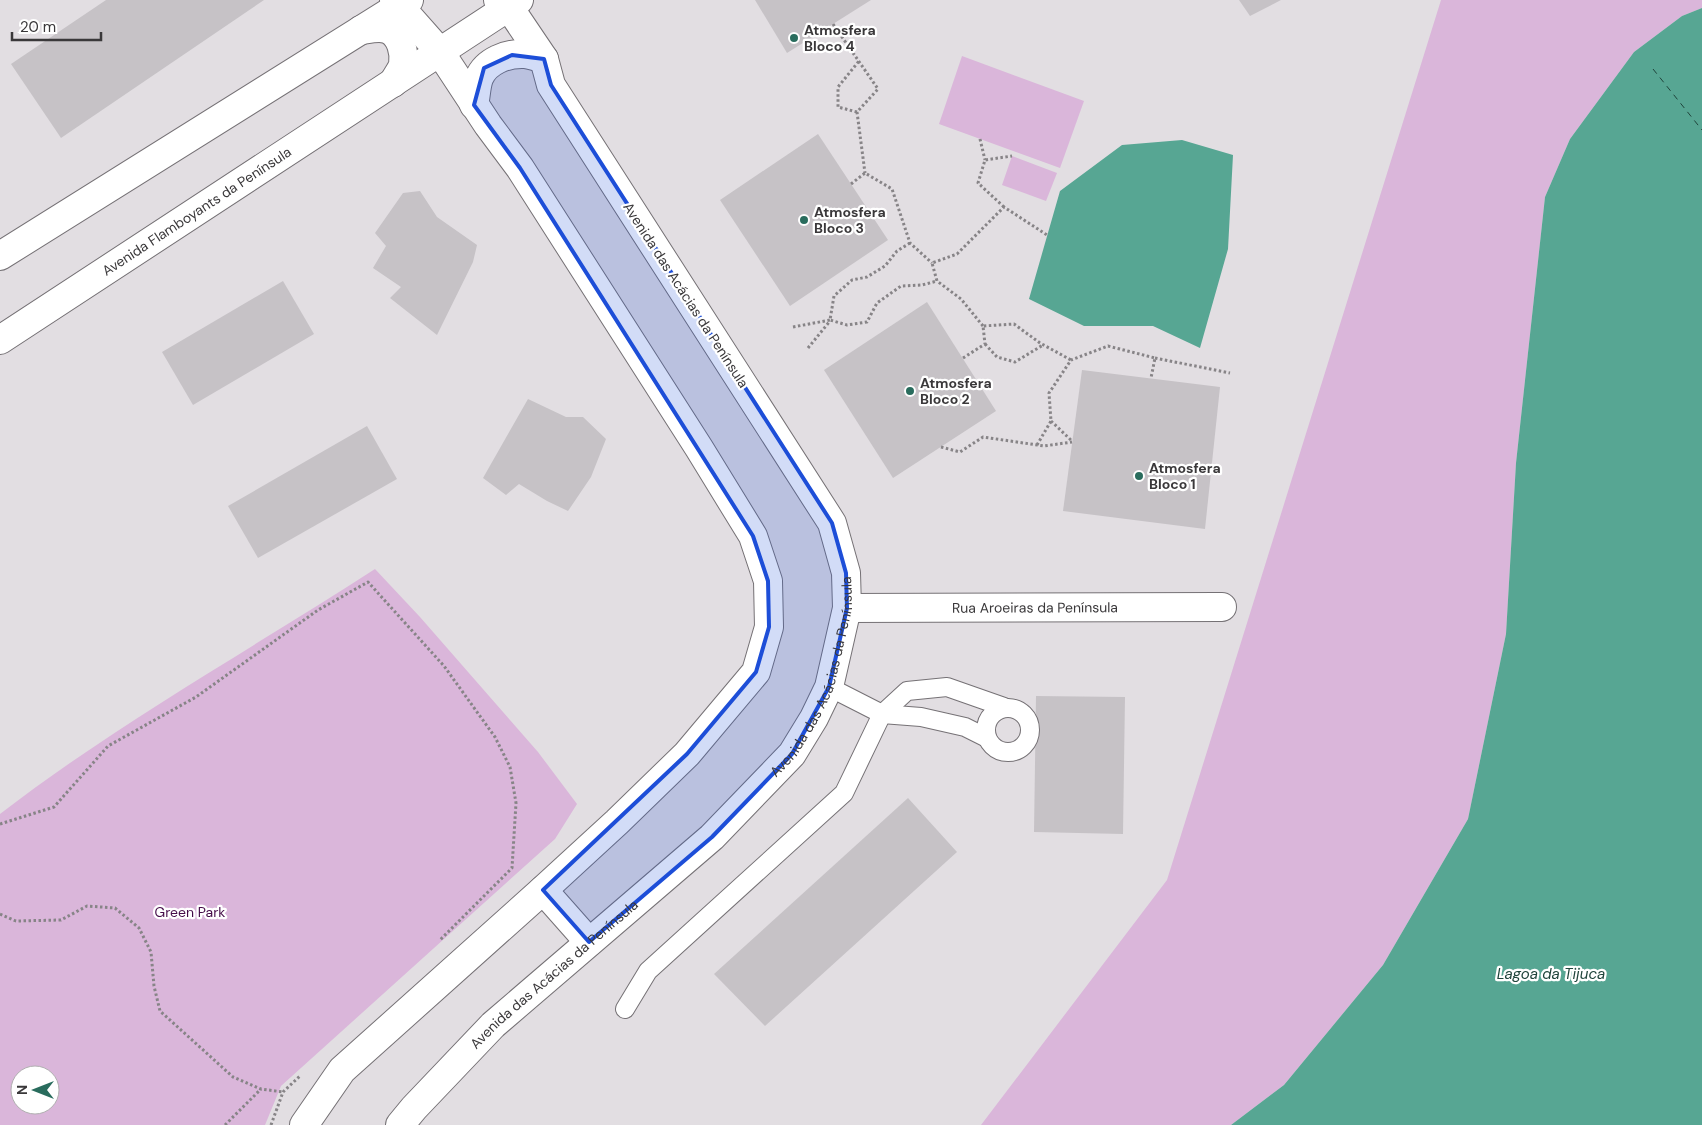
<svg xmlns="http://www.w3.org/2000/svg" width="1702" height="1125" font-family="'DM Sans',sans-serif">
<rect width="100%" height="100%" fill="#e2dee2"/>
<g fill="#dab6da" fill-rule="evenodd">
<polygon points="1441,0 1702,0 1702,8 1682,16 1634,52 1570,139 1545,197 1516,463 1506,634 1468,819 1383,965 1284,1085 1231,1125 981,1125 1167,880"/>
<polygon points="962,56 1084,101 1060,168 939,124"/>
<polygon points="1012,156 1057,173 1046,201 1002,185"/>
<path d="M375,569l45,48 118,135 39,52 -22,35 -274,247 -16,39h-265v-311c118,-91 250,-164 375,-245zM20,1075h30v30h-30z"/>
</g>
<g fill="#57a693">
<polygon points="1702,8 1702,1125 1231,1125 1284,1085 1383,965 1468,819 1506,634 1516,463 1545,197 1570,139 1634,52 1682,16"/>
<polygon points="1182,140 1233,155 1228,249 1200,348 1153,326 1084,326 1029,299 1060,191 1122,145"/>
</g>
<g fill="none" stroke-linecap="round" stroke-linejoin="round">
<polyline stroke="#1f443b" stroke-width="1" stroke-dasharray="6 5" stroke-linecap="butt" points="1653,69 1702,130"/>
</g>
<g fill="#c6c2c6">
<polygon points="106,0 264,0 61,138 11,64"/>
<polygon points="755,0 871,0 787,53"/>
<polygon points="1239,0 1281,0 1250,16"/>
<polygon points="818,134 888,240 790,306 720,200"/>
<polygon points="420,191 437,217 477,245 473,262 437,335 390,298 401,287 373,268 386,246 375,233 403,193"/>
<polygon points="283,281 314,334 193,405 162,352"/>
<polygon points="927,302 996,411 893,478 824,370"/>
<polygon points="1082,370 1220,387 1205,529 1063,511"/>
<polygon points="528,399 566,417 583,417 606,439 591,477 568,511 547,501 519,484 506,495 483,478"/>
<polygon points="367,426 397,479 258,558 228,506"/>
<polygon points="1036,696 1125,697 1123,834 1034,832"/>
<polygon points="908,798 957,852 765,1026 714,974"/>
</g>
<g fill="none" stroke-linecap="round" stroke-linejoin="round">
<defs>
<g id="lane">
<polyline points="829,687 882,714 921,717 965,727 987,738"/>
<circle cx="1008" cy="730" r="22"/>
<polyline points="625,1009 648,971 844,793 882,714 907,691 947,687 1004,707"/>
</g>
<g id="street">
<path d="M361,30c8,-1 20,-4 28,0 12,6 16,23 14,35 -2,6 -7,12 -10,18"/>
<path d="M474,105c2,-8 2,-19 5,-27 7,-17 28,-25 46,-24 6,1 13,3 19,5"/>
<polyline points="0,256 409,0"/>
<path id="s1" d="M0,340l519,-340"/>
<path id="s2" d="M847,608l375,-1"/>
<polyline points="543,890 589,942"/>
<polyline points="304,1125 342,1070 543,890 617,822 687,754 756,672 769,627 768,581 753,536 699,448 520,168 488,125 440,52 394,0"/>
<path id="s3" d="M400,1125l14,-17 79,-83 219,-188 80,-83 22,-36 15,-31 18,-79 -1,-35 -14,-50 -281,-438 -7,-26 -29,-43 -17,-16"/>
</g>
</defs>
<use href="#lane" stroke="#757175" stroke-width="20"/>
<use href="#street" stroke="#757175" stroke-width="30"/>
<g stroke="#878487" stroke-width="3" stroke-dasharray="2.5 2.5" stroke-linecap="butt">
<polyline points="833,24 878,89 857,112 865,173"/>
<polyline points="857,112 838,107 838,87 859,61"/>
<polyline points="980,139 985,160"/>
<polyline points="851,184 865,173 892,189 910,243 932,263"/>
<polyline points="1004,207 978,183 985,160 1012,156"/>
<polyline points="910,243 897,251 885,266 867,277 852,280 834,296 830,320 847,325 867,322 877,303 901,286 922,285 937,281"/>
<polyline points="983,326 961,299 937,281 932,263 957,254 1004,207 1047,235"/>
<polyline points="793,327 830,320"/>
<polyline points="985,344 997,357 1015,362 1043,345"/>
<polyline points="808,348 830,321"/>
<polyline points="963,358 985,344 983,326 1014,324 1040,343 1071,360"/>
<polyline points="1155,358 1230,373"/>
<polyline points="1051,421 1072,441"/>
<polyline points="1037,445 1051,421 1049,393 1071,360 1108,346 1155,358 1151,378"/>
<polyline points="941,447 960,452 983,437 1044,446 1072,442"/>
<polyline points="0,824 54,807 108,746 196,697 318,610 368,582 444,666 495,737 510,767 516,803 512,868 440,940"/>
<polyline points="0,914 16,921 61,920 87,906 115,908 139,928 151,952 154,986 160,1011 233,1077 261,1089 283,1092"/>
<polyline points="225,1125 261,1089"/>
<polyline points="271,1125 283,1092 301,1075"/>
</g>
<use href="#lane" stroke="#fff" stroke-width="18"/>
<use href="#street" stroke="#fff" stroke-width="28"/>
</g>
<path fill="#1d4ed8" fill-opacity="0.2" stroke="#1d4ed8" stroke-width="4" stroke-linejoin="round" d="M512,55l32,4 7,26 281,438 14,50 1,35 -18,79 -37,67 -80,83 -123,105 -46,-52 144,-136 69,-82 13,-45 -1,-46 -15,-45 -233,-368 -46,-63 10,-37z"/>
<g fill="#296c5d" stroke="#fff" stroke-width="2">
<circle cx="794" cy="38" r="5"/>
<circle cx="804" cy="220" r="5"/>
<circle cx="910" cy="391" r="5"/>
<circle cx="1139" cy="476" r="5"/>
</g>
<g text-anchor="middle" stroke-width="4.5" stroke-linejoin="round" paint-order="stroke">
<g font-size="14" font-weight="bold" fill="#3a383a" stroke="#fff" text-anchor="start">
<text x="804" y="35">Atmosfera<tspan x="804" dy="16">Bloco 4</tspan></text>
<text x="814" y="217">Atmosfera<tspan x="814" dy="16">Bloco 3</tspan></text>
<text x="920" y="388">Atmosfera<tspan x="920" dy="16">Bloco 2</tspan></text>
<text x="1149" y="473">Atmosfera<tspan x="1149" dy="16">Bloco 1</tspan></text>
</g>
<g font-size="14" fill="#3a383a" stroke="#fff">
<text dy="5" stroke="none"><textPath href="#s1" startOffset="235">Avenida Flamboyants da Península</textPath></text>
<text transform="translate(686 295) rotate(57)" y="5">Avenida das Acácias da Península</text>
<text dy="5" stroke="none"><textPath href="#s2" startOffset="188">Rua Aroeiras da Península</textPath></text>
<text dy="5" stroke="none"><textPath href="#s3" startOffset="621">Avenida das Acácias da Península</textPath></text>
<text dy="5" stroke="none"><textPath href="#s3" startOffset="216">Avenida das Acácias da Península</textPath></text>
</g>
<g font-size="14" fill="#450d49" stroke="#fff">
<text x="190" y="917">Green Park</text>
</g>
<g font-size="15" font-style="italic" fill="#1f443b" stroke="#fff">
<text x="1551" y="979">Lagoa da Tijuca</text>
</g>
</g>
<g transform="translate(35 1090) rotate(270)"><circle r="24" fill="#ffffff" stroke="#b0afb0"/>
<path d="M0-4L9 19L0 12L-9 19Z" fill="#296c5d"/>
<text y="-8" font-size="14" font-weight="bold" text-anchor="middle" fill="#3a383a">N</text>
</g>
<path d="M12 32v8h89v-8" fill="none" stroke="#3a383a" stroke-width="2.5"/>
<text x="20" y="32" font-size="15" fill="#3a383a" stroke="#ffffff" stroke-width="4" paint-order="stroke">20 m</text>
</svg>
